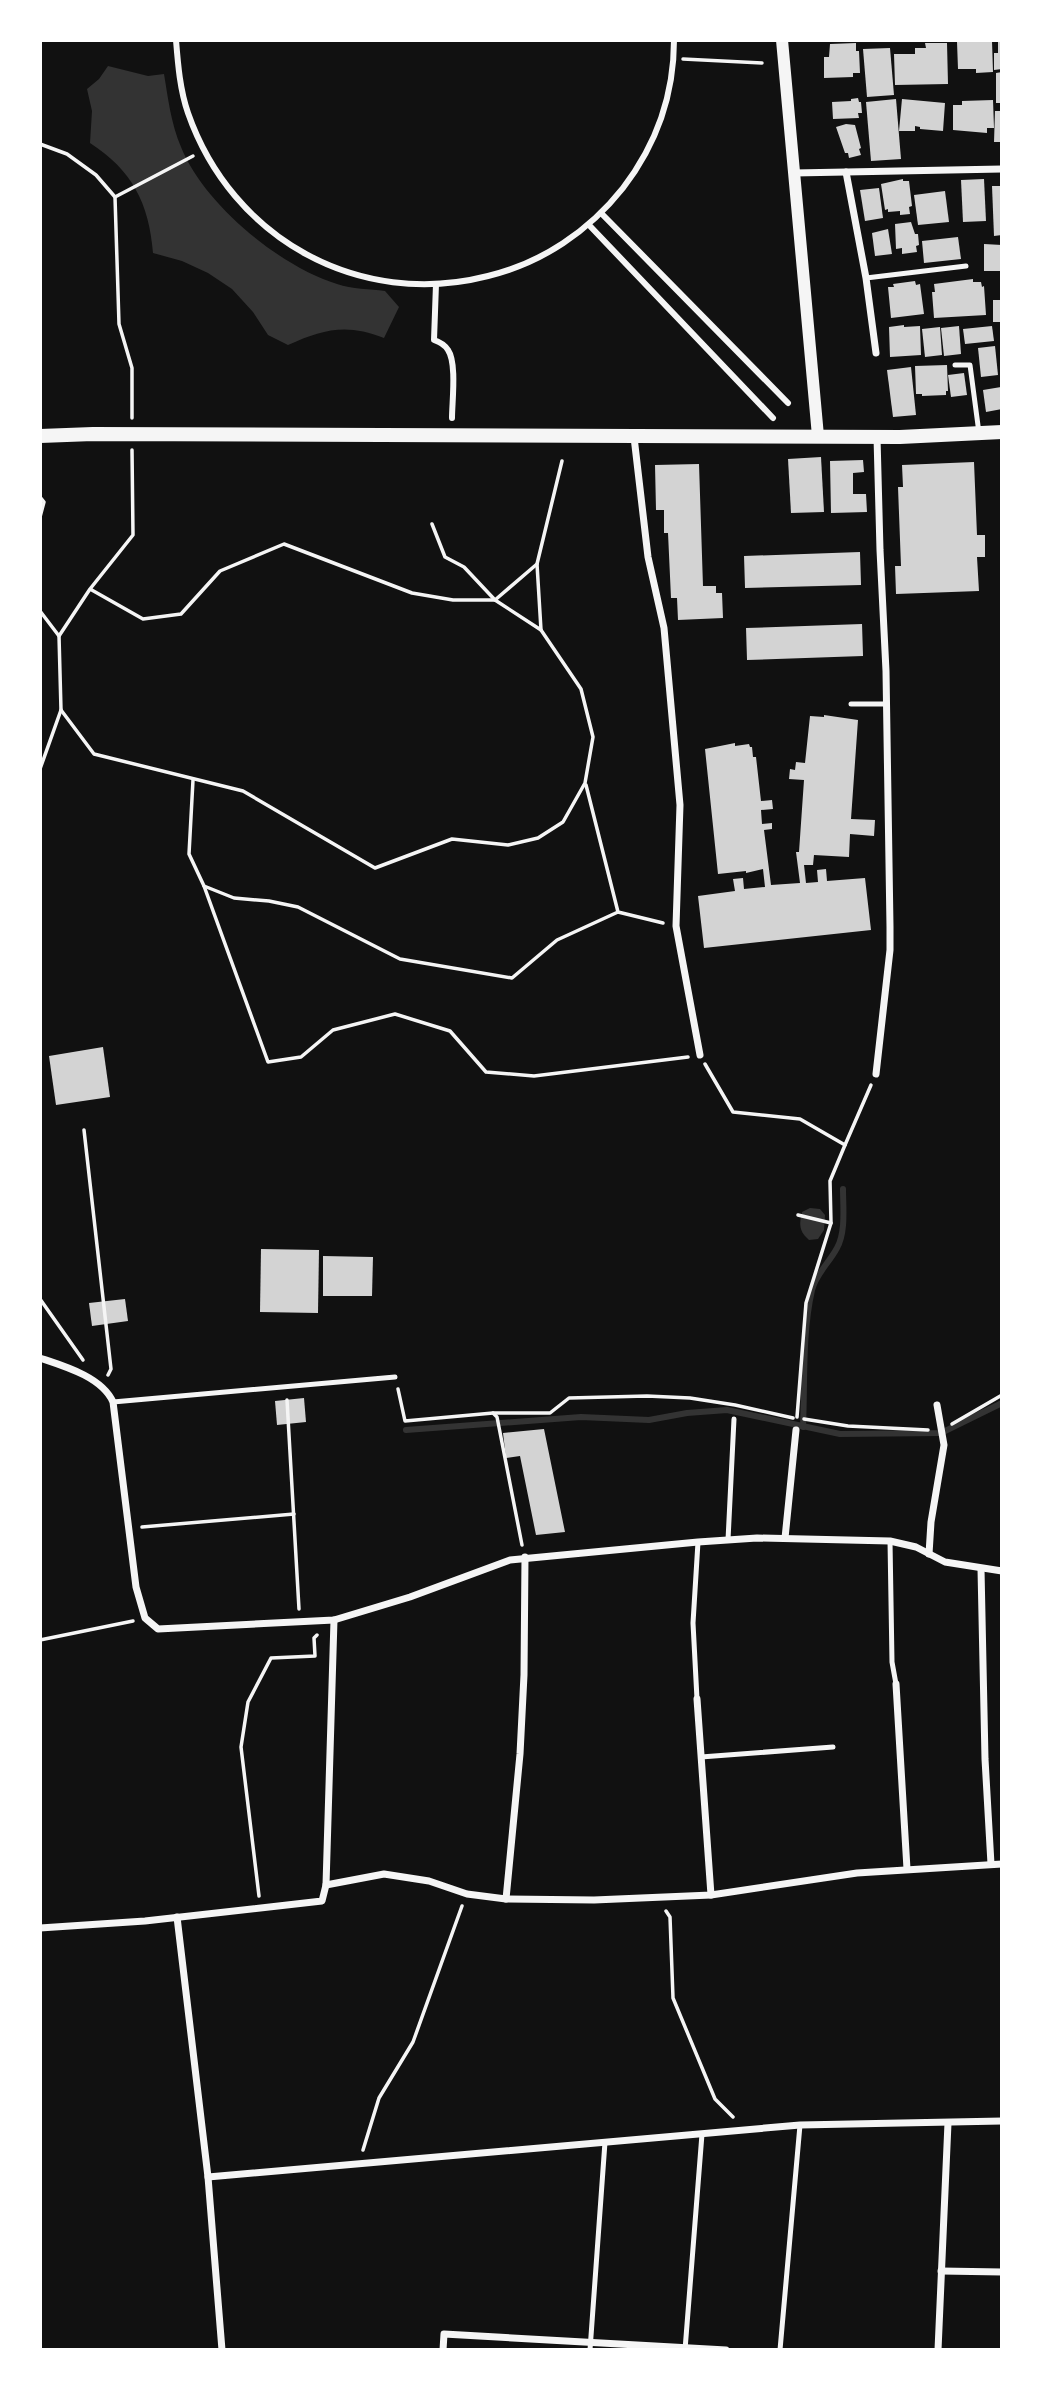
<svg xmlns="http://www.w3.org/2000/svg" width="1042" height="2390" font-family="'Noto Sans',sans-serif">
<rect width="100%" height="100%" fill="#111"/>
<g fill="#333">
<path d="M108,66l40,10 16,-2c4,24 7,50 17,73 23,57 98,119 156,137 15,5 33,5 48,7l14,16 -15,31c-37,-15 -61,-9 -96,7l-20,-10 -15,-23 -21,-23 -24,-16 -26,-12 -29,-8c-4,-50 -21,-83 -63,-110l2,-32 -5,-22 12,-10z"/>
<path d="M810,1208l10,1 5,6 -1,15 -6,9 -9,1c-10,-9 -10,-15 -7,-28z"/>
</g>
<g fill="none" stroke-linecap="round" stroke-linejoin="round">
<g stroke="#333" stroke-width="6">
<path d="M803,1427c2,-45 -1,-93 9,-137 4,-16 17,-27 25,-42 9,-16 6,-41 6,-59"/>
<polyline points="406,1430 581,1417 649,1420 687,1413 727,1410 840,1434 941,1433 1002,1403"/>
</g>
</g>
<g fill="#d3d3d3">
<polygon points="998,40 1002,40 1002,69 994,70 994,53 998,53"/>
<polygon points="992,41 993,72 976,73 976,69 958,69 957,42"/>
<polygon points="856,43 856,51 859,51 860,73 853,73 853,77 824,78 824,57 829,57 830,44"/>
<polygon points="925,43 947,43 948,84 895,85 894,54 915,54 915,48 926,48"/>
<polygon points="890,48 894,95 867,97 863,49"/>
<polygon points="1002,72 1002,103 996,103 996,73"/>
<polygon points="858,98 859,102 861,102 862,113 858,113 859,118 833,119 832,102 851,101 851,99"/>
<polygon points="896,99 901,159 871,161 866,102"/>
<polygon points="902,99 945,103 943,131 920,129 920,127 915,126 915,131 899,131"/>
<polygon points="993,100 994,128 987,128 987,133 953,130 953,105 962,105 962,101"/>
<polygon points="995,111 1002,111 1002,142 994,142"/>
<polygon points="846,124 855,125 861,148 859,149 861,155 849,158 848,153 845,153 836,127"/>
<polygon points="903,179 903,181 909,181 912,206 909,207 910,214 900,215 900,211 888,212 888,209 885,210 881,184"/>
<polygon points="984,179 986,221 963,222 961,180"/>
<polygon points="992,186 1002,186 1002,235 994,236"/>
<polygon points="879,188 883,218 865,221 860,190"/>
<polygon points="945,191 949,222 918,225 914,195"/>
<polygon points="911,222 915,234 918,234 919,245 916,246 917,252 902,254 902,248 896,249 895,224"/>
<polygon points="888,229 892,254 875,256 872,233"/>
<polygon points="958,237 961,259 924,263 922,241"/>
<polygon points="984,244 1002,245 1002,271 984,271"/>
<polygon points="973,279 973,282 981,282 982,287 984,286 986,315 934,318 932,292 935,292 934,284"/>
<polygon points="915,281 916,285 920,284 924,314 891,318 888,287 894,287 893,284"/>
<rect x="993" y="300" width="9" height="22"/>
<polygon points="904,325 904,327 920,326 921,355 890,357 889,327"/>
<polygon points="959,326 961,354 944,356 941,328"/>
<polygon points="992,326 994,341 965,344 963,329"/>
<polygon points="940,327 942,355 925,357 922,329"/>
<polygon points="995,346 998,375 981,377 978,348"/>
<polygon points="947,365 948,391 946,391 946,395 922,396 922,394 916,394 915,366"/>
<polygon points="911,367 916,415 893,417 887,370"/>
<polygon points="964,373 967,395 951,397 948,375"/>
<polygon points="1001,387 1002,409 986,412 983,390"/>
<polygon points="821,457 824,512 791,513 788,459"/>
<polygon points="863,460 864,472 853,473 853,494 866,494 867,512 831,513 830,461"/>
<polygon points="974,462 977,535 985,535 985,557 977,557 979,591 896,594 895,566 901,566 898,487 903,487 902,465"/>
<polygon points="699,464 703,586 716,586 716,593 722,593 723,618 678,620 677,598 671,598 668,533 664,533 664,510 656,510 655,465"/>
<polygon points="860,552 861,585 745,588 744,556"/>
<polygon points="862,624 863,656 747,660 746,628"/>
<polygon points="824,715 858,720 851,819 875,820 874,836 850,834 849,857 814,855 813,865 804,865 806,883 818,882 817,870 826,869 827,881 865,878 871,930 704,948 698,896 735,891 733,879 743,878 744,889 765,887 763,869 746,873 746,871 718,874 705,749 735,743 735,746 749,744 750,747 752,747 753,757 756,757 761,801 772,800 773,809 761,810 762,824 772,823 772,829 764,830 771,885 800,883 796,852 799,852 804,780 789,779 790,769 795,770 796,762 805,763 810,716 824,717"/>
<polygon points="103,1047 110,1097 56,1105 49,1056"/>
<polygon points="261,1249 319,1250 318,1313 260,1312"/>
<polygon points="323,1256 373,1257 372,1296 323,1296"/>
<polygon points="125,1299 128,1321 92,1326 89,1303"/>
<polygon points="304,1398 306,1422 277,1425 275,1401"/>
<polygon points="544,1429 565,1532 536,1535 520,1456 506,1458 503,1433"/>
</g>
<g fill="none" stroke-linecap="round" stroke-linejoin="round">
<g stroke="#f5f5f5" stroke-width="3.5">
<polyline points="683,59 762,63"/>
<polyline points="40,144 67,154 96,175 115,197 119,324 132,368 132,418"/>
<polyline points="115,197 193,156"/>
<polyline points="40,497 44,502 40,517"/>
<polyline points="432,524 445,557 464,567 495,600 537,564"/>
<polyline points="90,589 143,619 181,614 220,571 284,544 412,593 453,600 495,600 541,630 581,689 593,737 585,783 563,822 538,838 508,845 452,839 375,868 243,791 94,754 61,710 59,636 90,589 133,535 132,450"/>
<polyline points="40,611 59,636"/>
<polyline points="541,630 537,564 562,461"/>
<polyline points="40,769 61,710"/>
<polyline points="193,780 189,854 204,886 234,898 269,901 298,907 400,959 512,978 557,940 618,912"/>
<polyline points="586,785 618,912 663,923"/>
<polyline points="204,886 268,1062 301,1057 333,1030 395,1014 450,1031 486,1072 534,1076 688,1057"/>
<polyline points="705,1064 733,1112 800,1119 845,1145 830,1181 831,1223 806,1303 797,1417"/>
<polyline points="84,1130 111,1369 108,1375"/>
<polyline points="845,1145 871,1085"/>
<polyline points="798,1215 831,1223"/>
<polyline points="40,1299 83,1360"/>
<polyline points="398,1389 405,1421 493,1413 550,1413 569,1398 647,1396 690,1398 735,1405 793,1418"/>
<polyline points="287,1400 299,1609"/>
<polyline points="493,1413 497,1417 522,1545"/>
<polyline points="804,1419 848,1426 928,1430"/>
<polyline points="952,1424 1002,1395"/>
<polyline points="142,1527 294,1514"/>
<polyline points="40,1640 133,1621"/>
<polyline points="259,1896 241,1747 248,1702 271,1658 315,1656 314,1638 317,1635"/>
<polyline points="666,1911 670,1917 673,1998 715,2099 733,2117"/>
<polyline points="363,2150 379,2098 413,2042 462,1906"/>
</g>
<g stroke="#f5f5f5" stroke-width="5">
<polyline points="866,278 966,266"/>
<polyline points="955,365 970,365 979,433"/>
<polyline points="851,704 887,704"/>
<polyline points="113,1402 395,1377"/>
<polyline points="728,1540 734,1419"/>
<polyline points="890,1541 892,1662 896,1684"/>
<polyline points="697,1699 693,1623 698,1542"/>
<polyline points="701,1757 833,1747"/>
<polyline points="590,2350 605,2142"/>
<polyline points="685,2350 702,2134"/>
<polyline points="780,2350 800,2125"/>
</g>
<g stroke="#f5f5f5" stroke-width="6">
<path d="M176,40c2,25 4,50 12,73 44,126 171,196 300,163 54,-13 101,-45 135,-88 33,-43 51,-94 51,-148"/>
<polyline points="601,213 788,403"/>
<polyline points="589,225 773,418"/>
<path d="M436,284l-2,56c6,2 11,5 14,10 9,13 4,52 4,68"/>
</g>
<g stroke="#f5f5f5" stroke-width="7">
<polyline points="846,172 866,278 876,353"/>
<polyline points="794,173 1002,169"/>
<polyline points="634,437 648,557 664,628 680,805 676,926 700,1055"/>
<polyline points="876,1074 890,950 890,927 886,671 880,550 877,437"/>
<path d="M40,1358c24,8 62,19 73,44l23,185 9,31 13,11 176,-9 76,-23 100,-37 188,-18 59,-4 133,3 26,6 29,15 57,9"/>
<polyline points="785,1538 796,1430"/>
<polyline points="929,1554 931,1522 944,1445 937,1405"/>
<polyline points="981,1569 985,1759 991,1864"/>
<polyline points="896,1684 907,1869"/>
<polyline points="697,1699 711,1895"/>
<polyline points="326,1885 384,1874 429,1881 467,1894 506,1899 594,1900 711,1895 857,1873 1002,1864"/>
<polyline points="506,1899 520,1754 524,1675 525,1557"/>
<polyline points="177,1917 208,2177 222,2350"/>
<polyline points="40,1928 145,1921 322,1901 326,1885 334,1620"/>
<polyline points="208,2177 800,2125 1002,2121"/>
<polyline points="941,2271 1002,2272"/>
<polyline points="443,2350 444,2334 726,2350"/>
<polyline points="938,2350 948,2123"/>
</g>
<polyline stroke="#f5f5f5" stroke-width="12" points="782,40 818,436"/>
<polyline stroke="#f5f5f5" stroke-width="14" points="40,436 93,434 900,437 1002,432"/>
</g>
<rect width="1042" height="2390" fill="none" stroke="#ffffff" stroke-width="84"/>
</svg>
